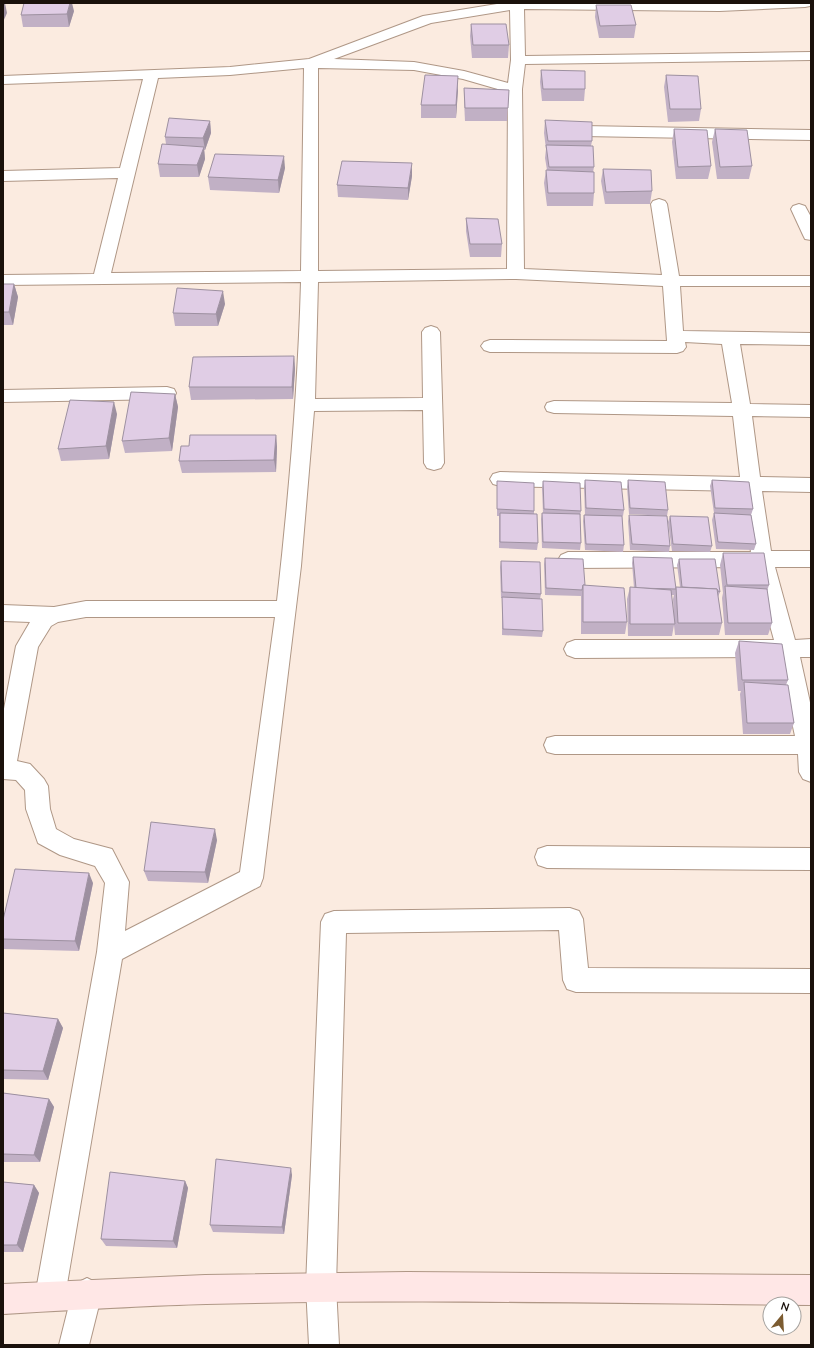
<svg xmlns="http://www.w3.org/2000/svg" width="814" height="1348" font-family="'Nunito Sans',sans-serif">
<rect width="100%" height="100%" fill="#fbebe0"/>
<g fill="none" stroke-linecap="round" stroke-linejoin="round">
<defs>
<g id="street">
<path d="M503,3h308l-1,3 -5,1 -86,4 -195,-2 1,47 286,-4v8l-286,4 -3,25 2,180 138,6 -11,-71 2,-3 6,-2 6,2 2,3 12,72h132v10h-131l3,45 128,2v12l-71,-1 10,60 61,1v12l-59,-1 8,61 51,1v14l-49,-1 9,60h40v16h-36l20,73 16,-1v18h-11l11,50v75l-8,-3 -4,-7 -1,-18h-243l-8,-2 -3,-7 3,-7 8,-2h240l-17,-79 -203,1 -8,-3 -3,-6 3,-6 8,-3h199l-20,-73 -186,1 -7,-3 -3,-5 3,-5 7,-3h183l-9,-61 -242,-5 -7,-2 -3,-5 3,-5 7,-2 240,5 -7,-61 -179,-3 -7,-2 -2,-4 2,-4 7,-2 178,2 -10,-59 -37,-2 1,5 -3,4 -6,2 -187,-1 -6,-2 -3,-4 3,-4 6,-2 177,1 -4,-55 -147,-7 -198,3 -3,117 108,-1 -1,-66 3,-4 6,-2 6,2 3,4 4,131 -3,5 -7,2 -7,-2 -3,-5 -1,-53 -109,1 -13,155 -38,312 -3,8 -138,73 -57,337 -5,10 -10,5 -10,-5 -5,-10 62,-344 8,-69 -10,-17 -35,-11 -22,-12 -12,-34 -1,-19 -9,-10 -13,-1v-65l13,-68 14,-24 -27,-1v-16l51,2 32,-6h191c12,-106 21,-212 24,-319l-298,3v-10l91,-1 24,-96 -115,3v-10l117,-3 23,-89 -140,5v-8l227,-9 79,-8 114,-43zM510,10l1,50 -3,23 -44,-12 -50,-9 -80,-3 97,-36zM304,68l-3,203 -190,2 47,-195 72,-3zM318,68l96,2 49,9 45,13 -1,177 -189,2zM86,617h189l-35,255 -115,59 4,-49 -17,-33 -38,-10 -18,-10 -6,-20 -2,-23 -4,-7 -14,-15 -13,-3 21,-114 13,-21 7,-4z"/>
<polygon points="583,126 811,130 811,140 583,136 578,134 575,131 578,128"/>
<polygon points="799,204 805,206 811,217 811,240 805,239 803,235 791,209 793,206"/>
<polygon points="167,387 174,389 176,393 174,397 167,399 3,402 3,390"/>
<polygon points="547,846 811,848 811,870 547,868 538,865 535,857 538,849"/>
<polygon points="570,908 579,911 583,919 588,968 811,969 811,993 576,992 567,989 563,980 559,930 346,933 336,1286 339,1345 309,1345 306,1286 321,922 325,914 334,911"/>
<polygon points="87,1278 97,1283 102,1293 89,1345 59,1345 72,1293 77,1283"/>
</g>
<path id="secondary" d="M407,1272l404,3v30c-200,-2 -404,-6 -605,-1 -68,2 -135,6 -203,10v-30l202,-9z"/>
</defs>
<use href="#street" stroke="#af9786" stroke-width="2"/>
<use href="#secondary" stroke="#af9786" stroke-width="2"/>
<use href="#street" fill="#fff" fill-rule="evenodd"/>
<use href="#secondary" fill="#ffe7e6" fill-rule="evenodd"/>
</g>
<g fill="#c1b0c5" fill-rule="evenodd">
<polygon points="596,5 636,25 634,38 599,38 595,17"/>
<polygon points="74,11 69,27 23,27 21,15"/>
<polygon points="471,24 509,45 508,58 472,58 470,36"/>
<polygon points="541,70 585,89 584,101 542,101 540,82"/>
<polygon points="666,75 701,109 699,121 668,122 664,87"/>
<polygon points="464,88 509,90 507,121 465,121 464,101"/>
<polygon points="458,89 456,118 421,118 421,105"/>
<polygon points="545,120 592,141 591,146 594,167 593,172 594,193 593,206 547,206 544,183 546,170 547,170 545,158 546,149 544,133"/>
<polygon points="210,121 211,133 205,150 204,150 205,159 199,177 160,177 158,164 166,144 165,137"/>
<polygon points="674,129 711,166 708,179 676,179 672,142"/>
<polygon points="715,129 752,166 749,179 717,179 712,142"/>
<polygon points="285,168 279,193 210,190 208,177"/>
<polygon points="603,169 652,191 650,204 605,204 601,181"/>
<polygon points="412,176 408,200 338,197 337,185"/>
<polygon points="466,218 502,244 501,257 470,257 466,231"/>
<polygon points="3,284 14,284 18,297 13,325 3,325"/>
<polygon points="225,304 218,326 175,326 173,313"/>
<polygon points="294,356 295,369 293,399 191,400 189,387"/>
<polygon points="175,394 178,407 172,451 125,453 122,441"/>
<polygon points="117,414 109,459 61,461 58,449"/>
<polygon points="276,435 277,447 276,472 182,473 179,461 189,446"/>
<polygon points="585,480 624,510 623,516 622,516 624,545 623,552 585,550 583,521 584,515 585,515 584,487"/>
<polygon points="628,480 668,510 667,516 629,514 627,487"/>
<polygon points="712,480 753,509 751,515 756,544 754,550 716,549 712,520 714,513 710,486"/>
<polygon points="497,481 534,511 534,514 538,543 537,550 499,548 499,516 497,516"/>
<polygon points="543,481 581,511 580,517 581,543 580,550 542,548 541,519 542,513 543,513 542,488"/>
<polygon points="629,515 670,546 669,552 630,550 628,521"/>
<polygon points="670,516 712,546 710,552 672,551 668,522"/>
<polygon points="723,553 769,585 767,591 772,623 768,635 725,635 722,598 723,593 720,565"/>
<path d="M633,557l43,32v-2h4l-3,-22 2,-6 41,33 -2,5 4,26 -3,12h-44l-1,-10 -2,11h-44l-1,-37 3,-12 4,1 -2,-25zM671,595h3l-1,4 1,19z"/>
<polygon points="545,558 585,585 627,622 625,634 581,634 581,596 545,595 544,564"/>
<polygon points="501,561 541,594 540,599 543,631 542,637 502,635 502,598 501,598 500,567"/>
<polygon points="739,641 788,680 786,685 794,723 790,734 743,734 740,694 741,691 738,691 735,653"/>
<polygon points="217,840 208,883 148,881 144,871"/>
<polygon points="93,883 79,951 4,949 3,947 3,920"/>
<polygon points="3,1013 58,1019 63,1028 48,1080 3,1079"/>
<polygon points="3,1093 49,1099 54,1107 40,1162 3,1162"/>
<polygon points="292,1175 284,1234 213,1232 210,1225"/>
<polygon points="185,1181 188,1188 177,1248 106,1246 101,1239"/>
<polygon points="3,1182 34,1185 39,1193 23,1252 3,1252"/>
</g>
<g fill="#9d90a0">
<polygon points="3,3 5,3 7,13 3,22"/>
<polygon points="70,3 72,3 74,11 69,27 67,14"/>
<polygon points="458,76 458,89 456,118 456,105"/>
<polygon points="210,121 211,133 205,150 203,138"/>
<polygon points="204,147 205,159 199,177 197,165"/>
<polygon points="284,156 285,168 279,193 278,180"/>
<polygon points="412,163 412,176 408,200 408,188"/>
<polygon points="14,284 18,297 13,325 9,312"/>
<polygon points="223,291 225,304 218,326 216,314"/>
<polygon points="294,356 295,369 293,399 292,387"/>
<polygon points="175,394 178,407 172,451 169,438"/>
<polygon points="114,402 117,414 109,459 106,446"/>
<polygon points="276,435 277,447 276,472 274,460"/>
<polygon points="215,829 217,840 208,883 205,872"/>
<polygon points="89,873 93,883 79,951 75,941"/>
<polygon points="58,1019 63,1028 48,1080 43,1071"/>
<polygon points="49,1099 54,1107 40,1162 34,1155"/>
<polygon points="291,1168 292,1175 284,1234 282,1227"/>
<polygon points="185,1181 188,1188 177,1248 173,1241"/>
<polygon points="34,1185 39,1193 23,1252 17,1245"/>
</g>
<g fill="#e0cde5" stroke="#9d90a0">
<polygon points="24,3 70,3 67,14 21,15"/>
<polygon points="596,5 631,5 636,25 600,26"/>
<polygon points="471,24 506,24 509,45 473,45"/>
<polygon points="541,70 585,71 585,89 543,89"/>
<polygon points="425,75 458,76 456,105 421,105"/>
<polygon points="666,75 698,76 701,109 670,109"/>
<polygon points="464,88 509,90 508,108 465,108"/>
<polygon points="169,118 210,121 203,138 165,137"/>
<polygon points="545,120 592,122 592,141 548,141"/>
<polygon points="674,129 707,130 711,166 678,167"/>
<polygon points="715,129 747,130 752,166 720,167"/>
<polygon points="162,144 204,147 197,165 158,164"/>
<polygon points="546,145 593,146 594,167 549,167"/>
<polygon points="215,154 284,156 278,180 208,177"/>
<polygon points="342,161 412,163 408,188 337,185"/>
<polygon points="603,169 651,170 652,191 606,192"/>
<polygon points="546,170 594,172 594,193 548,193"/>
<polygon points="466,218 498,219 502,244 470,244"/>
<polygon points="3,284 14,284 9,312 3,312"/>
<polygon points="177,288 223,291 216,314 173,313"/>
<polygon points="294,356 292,387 189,387 193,357"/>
<polygon points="131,392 175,394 169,438 122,441"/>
<polygon points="70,400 114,402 106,446 58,449"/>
<polygon points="190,435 276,435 274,460 179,461 181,446 189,446"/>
<polygon points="585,480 621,482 624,510 586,508"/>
<polygon points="628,480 665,482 668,510 630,508"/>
<polygon points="712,480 749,482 753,509 715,508"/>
<polygon points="497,481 534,483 534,511 497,509"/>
<polygon points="543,481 580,483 581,511 544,509"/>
<polygon points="500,513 537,514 538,543 500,542"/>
<polygon points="542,513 580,514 581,543 543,542"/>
<polygon points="714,513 751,515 756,544 718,542"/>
<polygon points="584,515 622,516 624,545 586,544"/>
<polygon points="629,515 667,516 670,546 632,544"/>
<polygon points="670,516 708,517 712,546 673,544"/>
<polygon points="723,553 764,553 769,585 727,585"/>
<polygon points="633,557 672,558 676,589 636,588"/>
<polygon points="545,558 583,559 585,585 583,585 582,590 546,588"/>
<polygon points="679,559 715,559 720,592 718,591 717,589 682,587"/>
<polygon points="501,561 540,562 541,594 502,592"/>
<polygon points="583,585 624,588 627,622 583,622"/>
<polygon points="725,586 767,589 772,623 728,623"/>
<polygon points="630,587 671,590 675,624 630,624"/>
<polygon points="676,587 717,589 722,623 678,623"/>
<polygon points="502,597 542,599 543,631 503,629"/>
<polygon points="739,641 782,644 788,680 742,680"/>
<polygon points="744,682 788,685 794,723 747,723"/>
<polygon points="151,822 215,829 205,872 144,871"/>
<polygon points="15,869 89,873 75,941 3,939 3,920"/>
<polygon points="3,1013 58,1019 43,1071 3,1070"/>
<polygon points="3,1093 49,1099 34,1155 3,1154"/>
<polygon points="216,1159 291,1168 282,1227 210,1225"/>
<polygon points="110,1172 185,1181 173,1241 101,1239"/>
<polygon points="3,1182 34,1185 17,1245 3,1245"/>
</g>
<rect width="814" height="1348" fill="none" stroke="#1a110b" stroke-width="8"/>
<g transform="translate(782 1316) rotate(18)"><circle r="19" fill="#ffffff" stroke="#a3a09d"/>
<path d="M0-3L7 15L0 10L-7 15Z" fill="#7c5c31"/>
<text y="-6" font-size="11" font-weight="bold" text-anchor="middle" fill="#1a110b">N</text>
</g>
</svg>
